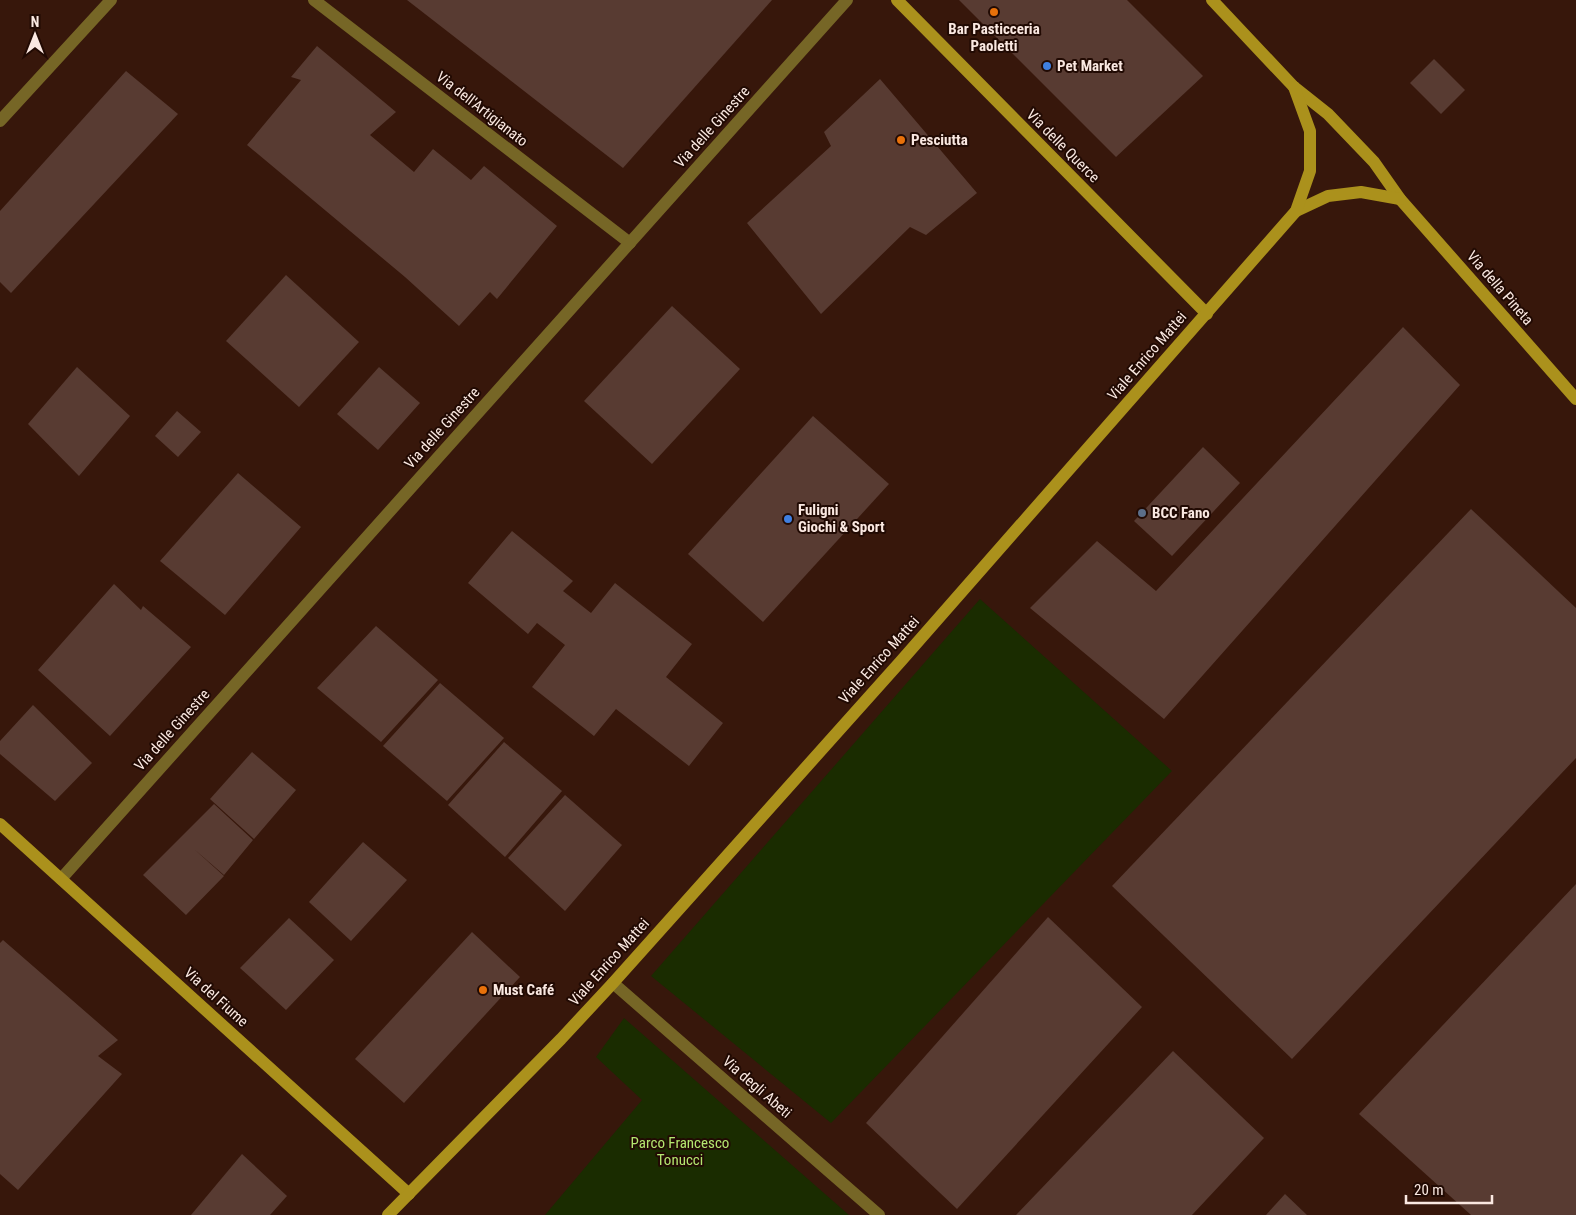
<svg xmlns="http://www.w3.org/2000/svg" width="1576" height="1215" font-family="'Roboto Condensed',sans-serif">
<rect width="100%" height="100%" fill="#2c130a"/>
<rect fill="#37170b" x="0" y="0" width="1576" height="1215"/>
<g fill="#1a2c00">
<polygon points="980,599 1172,771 831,1123 651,976"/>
<polygon points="624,1018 849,1215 545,1215 642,1100 596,1057"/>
</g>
<g fill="#583b32">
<polygon points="407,0 772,0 623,168"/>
<polygon points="959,0 1127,0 1203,76 1116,157"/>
<polygon points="317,46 396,112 370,135 414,172 433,149 471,180 484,166 557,226 497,299 490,292 459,326 405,277 247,145 301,80 291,77"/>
<polygon points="1434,59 1465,90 1441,114 1410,83"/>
<polygon points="126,71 178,114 11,293 0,282 0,211"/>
<polygon points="880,79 977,193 926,235 910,227 821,314 747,223 831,146 824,132"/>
<polygon points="286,275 359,342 299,407 226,341"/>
<polygon points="672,306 740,369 652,464 584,401"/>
<polygon points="1403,327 1460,385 1164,719 1030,608 1097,541 1156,591"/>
<polygon points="77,367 130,416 79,476 28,424"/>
<polygon points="379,367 420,403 378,450 337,414"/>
<polygon points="177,411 201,432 178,457 155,436"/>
<polygon points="813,416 889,484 763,622 688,554"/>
<polygon points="1203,447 1240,483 1172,556 1134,521"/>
<polygon points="238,473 301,527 225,615 160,561"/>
<polygon points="1471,509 1576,608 1576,758 1292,1059 1112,886"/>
<polygon points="512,531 573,581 563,591 591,613 615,583 692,644 666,677 723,723 689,766 616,709 594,736 532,687 565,645 537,623 528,634 468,583"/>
<polygon points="114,584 141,610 143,606 191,647 110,736 38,670"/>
<polygon points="376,626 438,680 381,742 317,688"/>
<polygon points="440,683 504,738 447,801 383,746"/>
<polygon points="33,705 92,763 55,801 0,754 0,741"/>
<polygon points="504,742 562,791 505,857 448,805"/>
<polygon points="252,752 296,790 254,839 210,799"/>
<polygon points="565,795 622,845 565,911 508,858"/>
<polygon points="214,804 253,840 224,875 194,849 224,876 186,915 143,875"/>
<polygon points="363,842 407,880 351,941 309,902"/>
<polygon points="1576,884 1576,1215 1471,1215 1359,1114"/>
<polygon points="1048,917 1142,1007 957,1209 866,1123"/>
<polygon points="289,918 334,960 286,1010 240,968"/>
<polygon points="472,932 520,977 404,1103 355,1059"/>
<polygon points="3,940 118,1040 98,1056 122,1074 18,1190 0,1174 0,943"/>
<polygon points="1173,1051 1264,1138 1192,1215 1016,1215"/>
<polygon points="242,1154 287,1196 270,1215 191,1215"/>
<polygon points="1285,1194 1307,1215 1266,1215"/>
</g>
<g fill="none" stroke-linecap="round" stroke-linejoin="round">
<g stroke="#766626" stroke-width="12">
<polyline points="314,0 630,243"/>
<polyline points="0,121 111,0"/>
<polyline points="61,879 847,0"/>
<polyline points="613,983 879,1215"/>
</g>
<g stroke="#ab911c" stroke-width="12">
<polyline points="897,0 1207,314"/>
<polyline points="1212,0 1294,87 1328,114 1374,162 1400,199 1576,399"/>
<polyline points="1296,211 1328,196 1361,192 1400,199"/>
<polyline points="0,824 409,1194"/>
<polyline points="388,1215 561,1039 613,983 901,661 1296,211 1310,171 1310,131 1294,87"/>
</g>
</g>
<g fill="#e8710a" stroke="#210a03" stroke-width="2">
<circle cx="994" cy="12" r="5"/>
<circle cx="901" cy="140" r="5"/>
<circle cx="483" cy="990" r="5"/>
</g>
<g fill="#3f7fe0" stroke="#210a03" stroke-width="2">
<circle cx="1047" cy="66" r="5"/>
<circle cx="788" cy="519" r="5"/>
</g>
<circle fill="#5c6f8a" stroke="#210a03" stroke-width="2" cx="1142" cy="513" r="5"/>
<g text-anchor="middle" stroke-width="4" stroke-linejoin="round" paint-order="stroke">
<g font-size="15" font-weight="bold" fill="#fae8e1" stroke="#210a03" text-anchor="start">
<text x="994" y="34" text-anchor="middle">Bar Pasticceria<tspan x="994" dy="17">Paoletti</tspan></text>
<text x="1057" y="71">Pet Market</text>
<text x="911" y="145">Pesciutta</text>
<text x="798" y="515">Fuligni<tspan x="798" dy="17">Giochi &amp; Sport</tspan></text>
<text x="1152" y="518">BCC Fano</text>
<text x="493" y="995">Must Café</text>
</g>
<g font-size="15" fill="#fae8e1" stroke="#210a03">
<text transform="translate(482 109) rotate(38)" y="5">Via dell'Artigianato</text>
<text transform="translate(712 127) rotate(-48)" y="5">Via delle Ginestre</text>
<text transform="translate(1063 146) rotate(45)" y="5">Via delle Querce</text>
<text transform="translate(1500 288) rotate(49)" y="5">Via della Pineta</text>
<text transform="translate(1147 356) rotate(-49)" y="5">Viale Enrico Mattei</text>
<text transform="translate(442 428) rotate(-48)" y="5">Via delle Ginestre</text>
<text transform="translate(879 660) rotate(-48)" y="5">Viale Enrico Mattei</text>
<text transform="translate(172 730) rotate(-48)" y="5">Via delle Ginestre</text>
<text transform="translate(609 962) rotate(-48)" y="5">Viale Enrico Mattei</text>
<text transform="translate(216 997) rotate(42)" y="5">Via del Fiume</text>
<text transform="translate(757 1087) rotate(41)" y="5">Via degli Abeti</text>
</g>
<g font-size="15" fill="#b3e66f" stroke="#210a03">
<text x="680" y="1148">Parco Francesco<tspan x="680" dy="17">Tonucci</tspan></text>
</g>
</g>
<g transform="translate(35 35)" stroke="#210a03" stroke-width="4" paint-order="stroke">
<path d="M0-4L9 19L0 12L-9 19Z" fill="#fae8e1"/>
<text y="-8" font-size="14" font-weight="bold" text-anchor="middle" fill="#fae8e1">N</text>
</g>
<path d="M1406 1195v8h86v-8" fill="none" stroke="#fae8e1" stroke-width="2.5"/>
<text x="1414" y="1195" font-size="15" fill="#fae8e1" stroke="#210a03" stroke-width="4" paint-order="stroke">20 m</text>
</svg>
